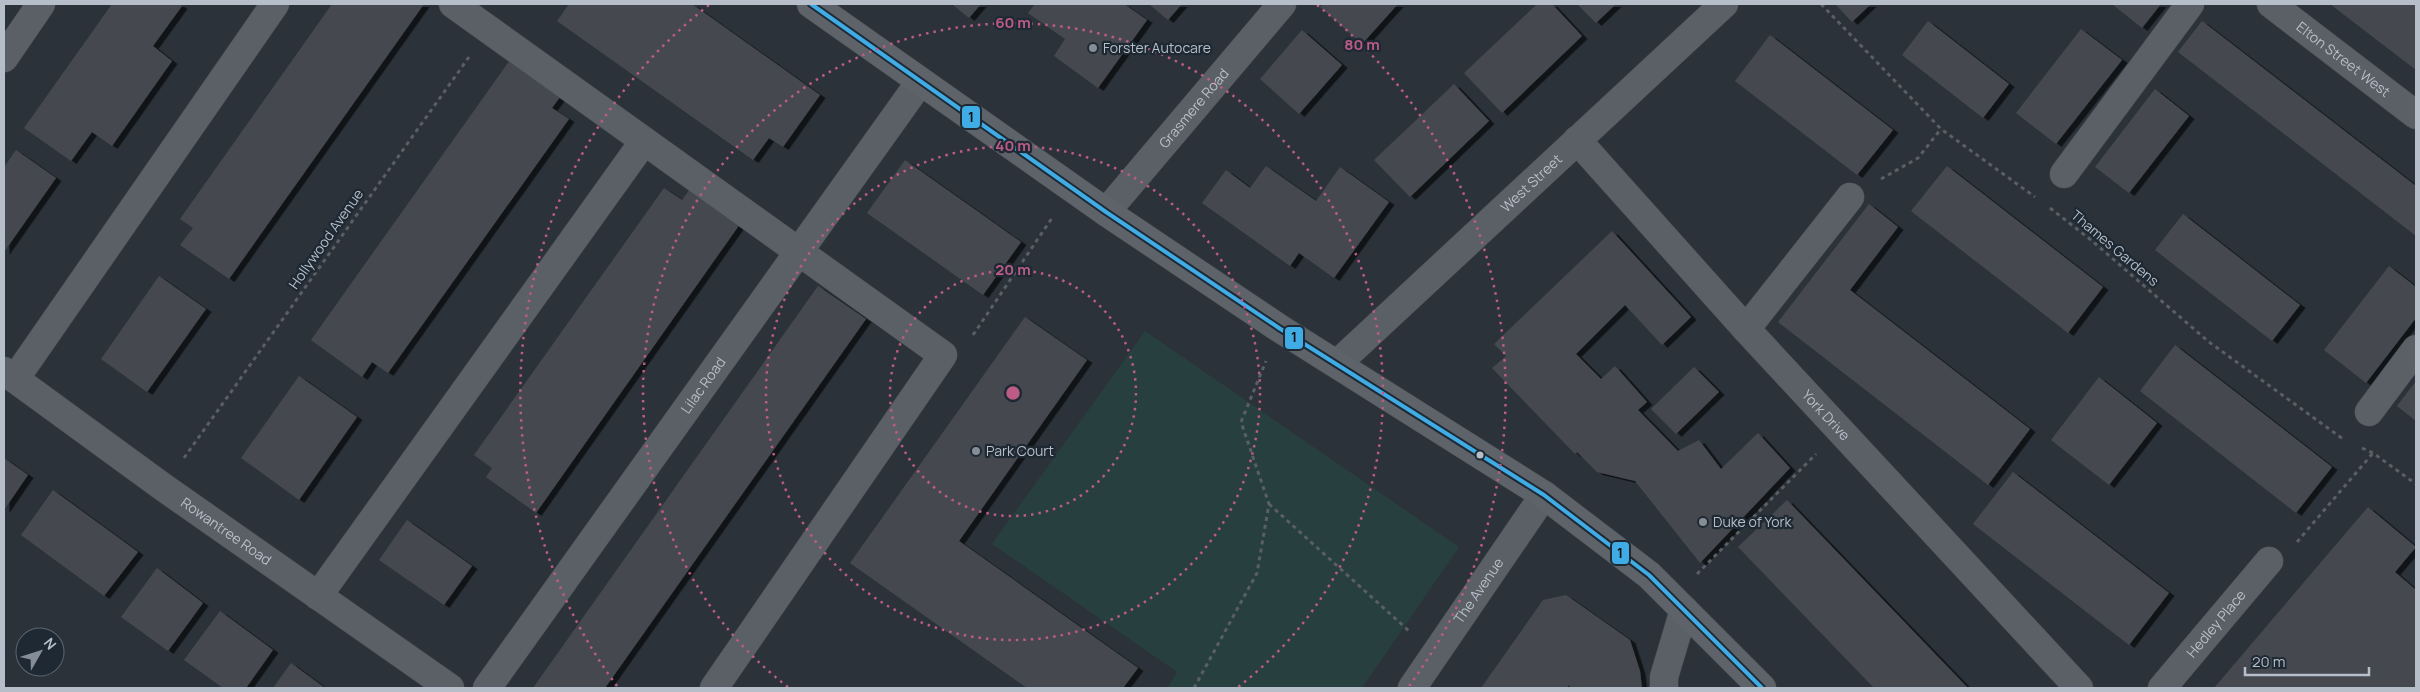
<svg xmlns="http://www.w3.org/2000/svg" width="2420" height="692" font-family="Manrope,sans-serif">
<defs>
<filter id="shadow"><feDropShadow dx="5.5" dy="3" stdDeviation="0" flood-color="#0009"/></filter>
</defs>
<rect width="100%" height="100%" fill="#2b3239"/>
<polygon fill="#283f40" points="1145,331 1459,547 1362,688 1167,688 1177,672 992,544"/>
<g fill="#454a50" filter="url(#shadow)">
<polygon points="112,4 179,4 182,6 153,46 172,61 112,146 92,132 71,161 24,128"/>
<polygon points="332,4 424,4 229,279 180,245 193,228 180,219"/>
<polygon points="569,4 692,4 820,95 783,147 769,138 753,160 557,21"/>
<polygon points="952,4 981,4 969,18"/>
<polygon points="1035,4 1124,4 1147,20 1098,88 1054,56 1065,39 1028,13"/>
<polygon points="1149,4 1182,4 1168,20"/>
<polygon points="1323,4 1398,4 1362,44 1320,7"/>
<polygon points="1537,4 1552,4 1582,36 1502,113 1464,73"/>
<polygon points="1577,4 1616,4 1596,23"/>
<polygon points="1835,4 1871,4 1852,22"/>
<polygon points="2112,4 2161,4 2142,28"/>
<polygon points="2330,4 2416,4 2416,70"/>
<polygon points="1928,21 2009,84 1983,118 1902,55"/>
<polygon points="2202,21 2416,186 2416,236 2178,52"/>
<polygon points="2081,29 2122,60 2056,144 2016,113"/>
<polygon points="1302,30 1342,65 1299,114 1260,79"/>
<polygon points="1770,35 1893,130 1857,175 1735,81"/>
<polygon points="510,60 560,97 552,108 569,119 388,373 372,362 362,377 311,340"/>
<polygon points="1454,84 1489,121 1410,197 1374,160"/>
<polygon points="2155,89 2189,116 2129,193 2095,167"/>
<polygon points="16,150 56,178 4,252 4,167"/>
<polygon points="905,160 1021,242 983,295 867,213"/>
<polygon points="1266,166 1316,201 1340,167 1389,202 1334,278 1299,253 1290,266 1202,203 1226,170 1250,188"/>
<polygon points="1947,166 2103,287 2068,333 1911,211"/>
<polygon points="664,188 682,200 690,189 740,224 536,513 486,477 492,468 474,455"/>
<polygon points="1869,204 1898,227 1850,290 2030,429 1988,485 1778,322"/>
<polygon points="2183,214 2300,305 2272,341 2155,250"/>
<polygon points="1612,231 1691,317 1662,345 1625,305 1576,354 1601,379 1615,366 1647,402 1638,410 1678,451 1699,440 1721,469 1758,433 1790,468 1700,563 1635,481 1597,472 1577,452 1575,454 1492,368 1506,356 1494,344"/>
<polygon points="2389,266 2416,287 2416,318 2366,383 2324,350"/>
<polygon points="159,276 206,309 147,392 101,359"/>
<polygon points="818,286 866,319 605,688 533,688"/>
<polygon points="1025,317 1087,360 959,541 1138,668 1123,688 1027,688 850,563"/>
<polygon points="2175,345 2332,467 2296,513 2140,391"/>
<polygon points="1694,367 1719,392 1676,434 1651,409"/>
<polygon points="299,376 357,417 299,500 241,458"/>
<polygon points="2099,377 2157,423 2109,485 2051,440"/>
<polygon points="2416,381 2416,421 2397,406"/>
<polygon points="4,458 28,475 4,510"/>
<polygon points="2013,472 2169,593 2129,645 1973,524"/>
<polygon points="53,490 138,552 104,596 21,535"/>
<polygon points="1787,500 1968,688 1874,688 1738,547"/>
<polygon points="2368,507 2416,547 2395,572 2416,590 2416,688 2214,688"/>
<polygon points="407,520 472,566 444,605 379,560"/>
<polygon points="157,568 203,603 168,651 121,617"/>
<polygon points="1566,595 1630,640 1640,671 1642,688 1570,688 1569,685 1567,688 1481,688 1543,600"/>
<polygon points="220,611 273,650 246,688 223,688 184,660"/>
<polygon points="291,663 325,688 273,688"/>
</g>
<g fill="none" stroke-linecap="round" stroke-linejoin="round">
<defs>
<g id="minor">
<polyline points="453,4 943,355 714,688"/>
<path id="s1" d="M2271,4l145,111"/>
<polyline points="4,58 41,4"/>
<path id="s2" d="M1577,140l169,189 333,359"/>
<polyline points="2064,174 2190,4"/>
<path id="s3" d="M1106,212l176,-208"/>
<polyline points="1746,329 1850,197"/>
<path id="s4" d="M1338,363l386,-359"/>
<path id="s5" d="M4,371l159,116 287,201"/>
<polyline points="15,379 275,4"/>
<polyline points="2369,412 2416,349"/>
<polyline points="318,596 644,141"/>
<path id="s6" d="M487,688l433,-606"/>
<path id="s7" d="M1412,688l132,-193"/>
<polyline points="1664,688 1664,677 1684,610"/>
<path id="s8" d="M2162,688l107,-127"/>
</g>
<polyline id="major" points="811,4 1106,212 1279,328 1544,495 1649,575 1762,688"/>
</defs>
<use href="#minor" stroke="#494e53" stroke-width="29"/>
<use href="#major" stroke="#494f56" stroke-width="29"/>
<g stroke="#595f64" stroke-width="3" stroke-dasharray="4 4" stroke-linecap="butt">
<polyline points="1821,4 1941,129 2035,197"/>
<polyline points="1881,179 1918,158 1941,129"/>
<polyline points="2050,208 2091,240 2209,342 2343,439"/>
<polyline points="973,335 1052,218"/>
<polyline points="2362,448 2373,453 2416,484"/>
<polyline points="184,458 469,57"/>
<polyline points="1269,504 1409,631"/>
<polyline points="2297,542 2373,453"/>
<polyline points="1697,574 1816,454"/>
<polyline points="1194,688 1257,573 1269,504 1241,422 1266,361"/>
</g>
<use href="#minor" stroke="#5b6067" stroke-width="28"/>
<use href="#major" stroke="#5d6369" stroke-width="28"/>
<defs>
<polyline id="bus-1" points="811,4 1106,212 1279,328 1544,495 1649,575 1762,688"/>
</defs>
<use href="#bus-1" stroke="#1e2934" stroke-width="8"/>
<use href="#bus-1" stroke="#40ace6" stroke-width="4"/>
</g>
<g fill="none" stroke="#bd5b87" stroke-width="2.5" stroke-dasharray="2.5 5">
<circle cx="1013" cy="393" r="123"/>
<circle cx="1013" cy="393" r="247"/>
<path d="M788 687A370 370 0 1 1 1238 687"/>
<path d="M617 686A493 493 0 0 1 709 5M1317 5A493 493 0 0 1 1409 686"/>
</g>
<g fill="#858e97" stroke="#1e2934" stroke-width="2">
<circle cx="1093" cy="48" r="5"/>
<circle cx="976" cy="451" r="5"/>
<circle cx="1703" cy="522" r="5"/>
</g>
<circle fill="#b6bfc9" stroke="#1e2934" stroke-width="2" cx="1480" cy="455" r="4.5"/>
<g text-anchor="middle" stroke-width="4.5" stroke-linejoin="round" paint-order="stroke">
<g font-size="14" fill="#b6bfc9" stroke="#1e2934" text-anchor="start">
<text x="1103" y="53">Forster Autocare</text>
<text x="986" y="456">Park Court</text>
<text x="1713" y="527">Duke of York</text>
</g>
<g font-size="14" fill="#b6bfc9" stroke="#1e2934">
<text dy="5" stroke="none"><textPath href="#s1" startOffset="91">Elton Street West</textPath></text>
<text dy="5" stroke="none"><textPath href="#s3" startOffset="136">Grasmere Road</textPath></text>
<text dy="5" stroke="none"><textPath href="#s4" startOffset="264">West Street</textPath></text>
<text transform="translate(326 239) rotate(-55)" y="5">Hollywood Avenue</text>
<text transform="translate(2115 248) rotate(40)" y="5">Thames Gardens</text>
<text dy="5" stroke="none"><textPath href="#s6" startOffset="372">Lilac Road</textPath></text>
<text dy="5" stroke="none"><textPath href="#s2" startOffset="371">York Drive</textPath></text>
<text dy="5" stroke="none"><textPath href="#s5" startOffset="274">Rowantree Road</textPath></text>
<text dy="5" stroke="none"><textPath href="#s7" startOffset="118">The Avenue</textPath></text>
<text dy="5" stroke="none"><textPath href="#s8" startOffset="84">Hedley Place</textPath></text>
</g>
</g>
<circle cx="1013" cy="393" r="8" fill="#bd5b87" stroke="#1e2934" stroke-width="2.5"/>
<g font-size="15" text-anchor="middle" font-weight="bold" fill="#bd5b87" stroke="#1e2934" stroke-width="4.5" stroke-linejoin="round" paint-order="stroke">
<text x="1013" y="28">60 m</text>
<text x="1362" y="50">80 m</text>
<text x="1013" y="151">40 m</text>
<text x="1013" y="275">20 m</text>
</g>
<g stroke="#1e2934" stroke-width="2">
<rect x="961" y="105" width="20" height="24" rx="5" fill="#40ace6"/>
<rect x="1284" y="326" width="20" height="24" rx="5" fill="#40ace6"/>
<rect x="1611" y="541" width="19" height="24" rx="5" fill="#40ace6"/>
</g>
<g font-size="14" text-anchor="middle" font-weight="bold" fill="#111">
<text x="971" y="122">1</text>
<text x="1294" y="342">1</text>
<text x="1620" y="558">1</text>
</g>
<rect width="2420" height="692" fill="none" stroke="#b6bfc9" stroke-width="10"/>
<g transform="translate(40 652) rotate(51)"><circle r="24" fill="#1e2934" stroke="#5b6570"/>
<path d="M0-4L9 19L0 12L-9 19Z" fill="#858e97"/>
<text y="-8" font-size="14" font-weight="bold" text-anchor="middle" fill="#b6bfc9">N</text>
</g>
<path d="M2245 667v8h124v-8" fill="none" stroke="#b6bfc9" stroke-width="2.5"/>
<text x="2252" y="667" font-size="15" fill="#b6bfc9" stroke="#1e2934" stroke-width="4" paint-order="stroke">20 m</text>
</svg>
